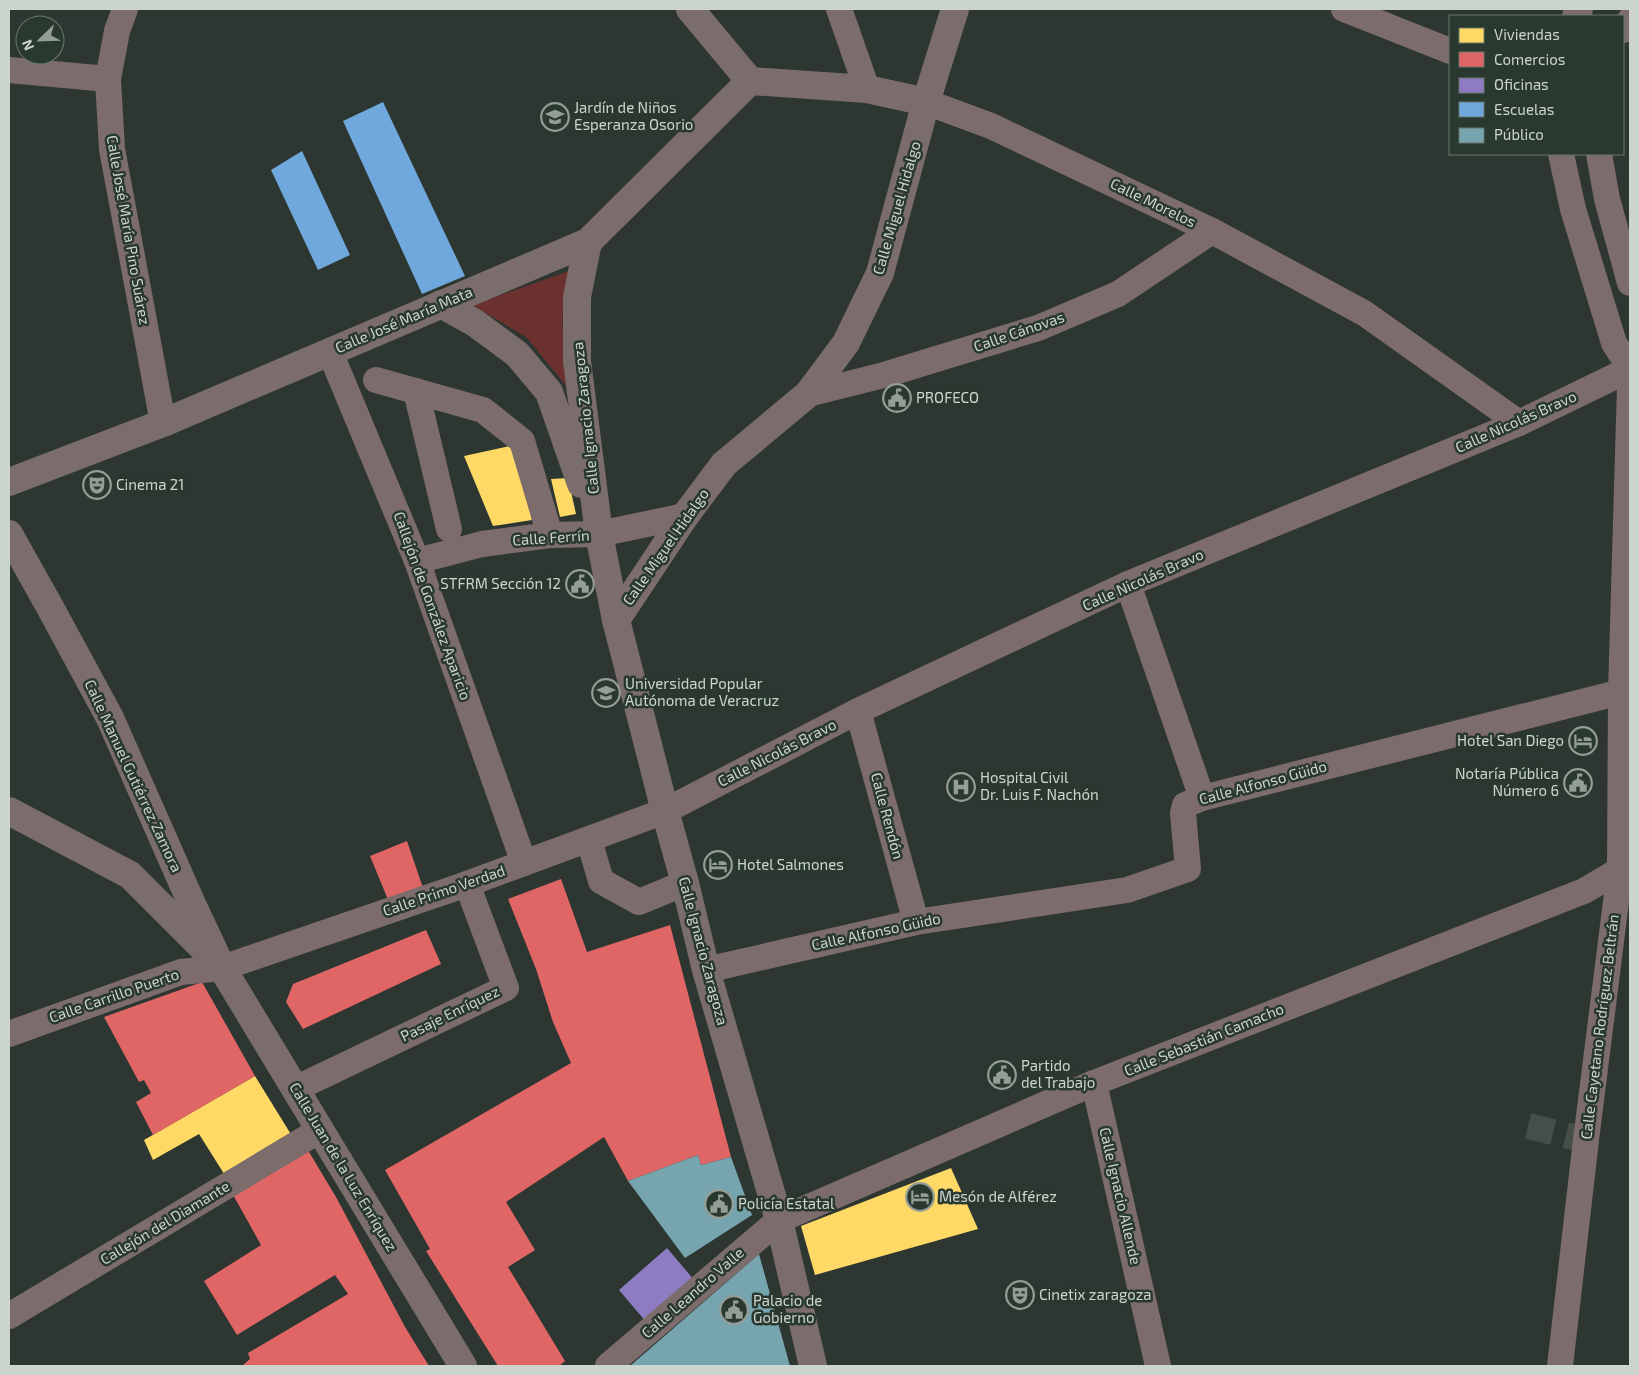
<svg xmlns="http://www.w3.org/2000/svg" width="1639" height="1375" font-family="'Exo 2',sans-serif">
<rect width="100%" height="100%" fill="#2e3631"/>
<polygon fill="#6a312e" points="572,270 562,320 568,388 526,337 472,305"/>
<g fill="#ffd966">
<polygon points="515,445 532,520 493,526 464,456"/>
<polygon points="568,478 576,514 560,517 551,479"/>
<polygon points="255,1076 292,1136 226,1177 199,1134 153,1160 144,1140"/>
<polygon points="951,1168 978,1229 815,1275 801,1226"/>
</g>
<g fill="#e06666">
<polygon points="407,841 423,888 389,902 370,856"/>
<polygon points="561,879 587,952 670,925 731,1157 701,1165 698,1155 628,1181 604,1137 506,1202 535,1250 508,1267 565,1361 559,1366 498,1366 426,1251 430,1249 385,1170 571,1063 553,1022 536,969 508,899"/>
<polygon points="426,930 441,964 303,1029 286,1002 293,984"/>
<polygon points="202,982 255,1076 153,1135 136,1102 151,1093 144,1080 139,1082 104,1017"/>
<polygon points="306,1147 336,1197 405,1327 429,1366 242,1366 250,1359 248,1353 348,1294 335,1275 237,1335 204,1281 261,1245 232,1193"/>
</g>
<polygon fill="#8e7cc3" points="667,1248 695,1281 647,1323 619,1290"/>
<g fill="#6fa8dc">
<polygon points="383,102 465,276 422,294 343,121"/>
<polygon points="302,151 350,255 318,270 271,170"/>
</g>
<g fill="#76a5af">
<polygon points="698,1155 701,1165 731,1157 752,1215 685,1258 628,1181"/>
<polygon points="759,1254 790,1366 630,1366"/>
</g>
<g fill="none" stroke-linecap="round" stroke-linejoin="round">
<polyline stroke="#464e49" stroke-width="26" stroke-dasharray="26 13" stroke-linecap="butt" points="1528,1126 1586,1140"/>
<g stroke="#7c6d6c" stroke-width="26">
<polyline points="125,9 117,31 108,79 112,149 163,423"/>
<polyline points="839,9 867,89"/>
<polyline points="1344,9 1450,51"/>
<polyline points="1575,16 1580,9"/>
<polyline points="1623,30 1630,20"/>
<polyline points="9,70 108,79"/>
<polyline points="926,102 991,126 1212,231 1364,313 1519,423"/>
<polyline points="1561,154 1573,209 1614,343 1630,368"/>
<polyline points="1599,154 1607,199 1630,283"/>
<polyline points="330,352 417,561 524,863"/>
<polyline points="376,380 483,410 522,441 550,535"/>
<polyline points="416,391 449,529"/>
<polyline points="808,394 884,375 1038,328 1118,294 1212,231"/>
<polyline points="417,561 482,544 550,535 599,534 685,516"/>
<polyline points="1128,584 1202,798"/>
<polyline points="858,711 916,922"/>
<polyline points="589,840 601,881 639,902 685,883"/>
<polyline points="706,970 916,922 1127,890 1188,869 1183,813 1185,805 1202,798 1621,692"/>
<polyline points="9,1034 181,972 222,968 260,955 467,884 665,811 858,711 1128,584 1519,423 1630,369"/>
<polyline points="1094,1083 1158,1366"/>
<polyline points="295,1089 506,988 467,884"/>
<polyline points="9,1316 320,1130"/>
<polyline points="608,1366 779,1220 1094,1083 1584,891 1630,864"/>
<polyline points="1560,1366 1586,1140 1620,870 1621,692 1630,386"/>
</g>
<g stroke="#7a6d6c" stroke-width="28">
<polyline points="690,9 750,81"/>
<polyline points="750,81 867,89 926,102"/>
<polyline points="588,242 577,297 577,361 599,534 616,620 665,811 685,883 706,970 779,1220 813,1366"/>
<polyline points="441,304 475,323 517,354 549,392 581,484"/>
<polyline points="9,482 163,423 588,242 750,81"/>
<polyline points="9,534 51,609 110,718 191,902 222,968 463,1366"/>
<polyline points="616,620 685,516 724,464 808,394 846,343 880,273 926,102 955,9"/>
<polyline points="9,811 130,875 207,952"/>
</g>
</g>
<defs>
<symbol id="school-ring" viewBox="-11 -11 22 22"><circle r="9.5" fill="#2a3930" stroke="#959d97" stroke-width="1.5"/><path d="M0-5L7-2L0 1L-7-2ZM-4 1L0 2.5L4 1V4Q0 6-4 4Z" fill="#959d97"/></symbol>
<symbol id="civic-ring" viewBox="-11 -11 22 22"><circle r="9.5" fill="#2a3930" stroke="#959d97" stroke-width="1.5"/><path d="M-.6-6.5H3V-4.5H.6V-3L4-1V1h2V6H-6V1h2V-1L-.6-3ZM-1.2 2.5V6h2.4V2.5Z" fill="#959d97"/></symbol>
<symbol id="theatre-ring" viewBox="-11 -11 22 22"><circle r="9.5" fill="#2a3930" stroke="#959d97" stroke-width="1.5"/><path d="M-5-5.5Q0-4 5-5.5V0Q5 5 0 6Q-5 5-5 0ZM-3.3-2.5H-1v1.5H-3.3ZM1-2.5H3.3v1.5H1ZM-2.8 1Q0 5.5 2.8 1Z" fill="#959d97"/></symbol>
<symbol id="university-ring" viewBox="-11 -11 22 22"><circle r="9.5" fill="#2a3930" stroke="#959d97" stroke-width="1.5"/><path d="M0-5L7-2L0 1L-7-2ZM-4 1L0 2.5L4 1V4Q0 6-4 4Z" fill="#959d97"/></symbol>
<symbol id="hotel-ring" viewBox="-11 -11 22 22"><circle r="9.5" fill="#2a3930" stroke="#959d97" stroke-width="1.5"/><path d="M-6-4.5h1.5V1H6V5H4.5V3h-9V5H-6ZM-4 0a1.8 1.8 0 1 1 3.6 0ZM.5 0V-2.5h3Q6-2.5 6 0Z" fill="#959d97"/></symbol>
<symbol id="hospital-ring" viewBox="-11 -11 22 22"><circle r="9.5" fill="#2a3930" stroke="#959d97" stroke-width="1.5"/><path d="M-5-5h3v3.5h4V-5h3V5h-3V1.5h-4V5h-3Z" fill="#959d97"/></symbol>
</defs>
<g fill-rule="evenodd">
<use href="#school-ring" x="539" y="101" width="32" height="32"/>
<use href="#civic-ring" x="881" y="382" width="32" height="32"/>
<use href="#theatre-ring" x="81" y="469" width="32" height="32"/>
<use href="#civic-ring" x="564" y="568" width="32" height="32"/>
<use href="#university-ring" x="590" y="677" width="32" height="32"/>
<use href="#hotel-ring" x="1567" y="725" width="32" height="32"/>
<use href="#civic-ring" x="1562" y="767" width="32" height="32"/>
<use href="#hospital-ring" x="945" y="771" width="32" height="32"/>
<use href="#hotel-ring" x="702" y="849" width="32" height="32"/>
<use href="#civic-ring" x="986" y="1059" width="32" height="32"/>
<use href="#hotel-ring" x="904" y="1181" width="32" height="32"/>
<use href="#civic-ring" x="703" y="1188" width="32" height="32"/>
<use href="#theatre-ring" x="1004" y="1279" width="32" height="32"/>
<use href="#civic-ring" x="718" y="1294" width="32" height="32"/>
</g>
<g text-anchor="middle" stroke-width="5" stroke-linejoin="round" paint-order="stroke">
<g font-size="15" fill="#ccd4ce" stroke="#2a3930" text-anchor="start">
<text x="574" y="113">Jardín de Niños<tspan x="574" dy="17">Esperanza Osorio</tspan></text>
<text x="916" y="403">PROFECO</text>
<text x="116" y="490">Cinema 21</text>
<text x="561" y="589" text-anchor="end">STFRM Sección 12</text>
<text x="625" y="689">Universidad Popular<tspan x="625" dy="17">Autónoma de Veracruz</tspan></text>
<text x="1564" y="746" text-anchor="end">Hotel San Diego</text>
<text x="1559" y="779" text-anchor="end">Notaría Pública<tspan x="1559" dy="17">Número 6</tspan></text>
<text x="980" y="783">Hospital Civil<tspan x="980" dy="17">Dr. Luis F. Nachón</tspan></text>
<text x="737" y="870">Hotel Salmones</text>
<text x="1021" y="1071">Partido<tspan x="1021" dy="17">del Trabajo</tspan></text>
<text x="939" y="1202">Mesón de Alférez</text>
<text x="738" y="1209">Policía Estatal</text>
<text x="1039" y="1300">Cinetix zaragoza</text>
<text x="753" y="1306">Palacio de<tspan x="753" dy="17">Gobierno</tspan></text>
</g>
<g font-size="15" fill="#ccd4ce" stroke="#2a3930">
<text transform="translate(1153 203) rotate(26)" y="5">Calle Morelos</text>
<text transform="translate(897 208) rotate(-74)" y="5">Calle Miguel Hidalgo</text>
<text transform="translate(128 230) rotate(80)" y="5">Calle José María Pino Suárez</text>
<text transform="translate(404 320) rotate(-23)" y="5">Calle José María Mata</text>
<text transform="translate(1019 332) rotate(-19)" y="5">Calle Cánovas</text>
<text transform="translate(586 418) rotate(-96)" y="5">Calle Ignacio Zaragoza</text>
<text transform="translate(1516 422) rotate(-24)" y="5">Calle Nicolás Bravo</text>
<text transform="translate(551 538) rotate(-4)" y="5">Calle Ferrín</text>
<text transform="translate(666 547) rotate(-55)" y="5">Calle Miguel Hidalgo</text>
<text transform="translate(1143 580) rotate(-24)" y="5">Calle Nicolás Bravo</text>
<text transform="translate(432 606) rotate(70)" y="5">Callejón de González Aparicio</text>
<text transform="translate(777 753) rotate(-27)" y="5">Calle Nicolás Bravo</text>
<text transform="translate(133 776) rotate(65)" y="5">Calle Manuel Gutiérrez Zamora</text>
<text transform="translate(1263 783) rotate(-15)" y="5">Calle Alfonso Güido</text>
<text transform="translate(887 816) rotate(75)" y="5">Calle Rendón</text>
<text transform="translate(444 891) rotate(-19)" y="5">Calle Primo Verdad</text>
<text transform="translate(876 932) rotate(-12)" y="5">Calle Alfonso Güido</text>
<text transform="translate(703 951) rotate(75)" y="5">Calle Ignacio Zaragoza</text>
<text transform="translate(114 996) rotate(-19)" y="5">Calle Carrillo Puerto</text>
<text transform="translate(450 1014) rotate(-26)" y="5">Pasaje Enríquez</text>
<text transform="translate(1600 1027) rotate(-83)" y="5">Calle Cayetano Rodríguez Beltrán</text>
<text transform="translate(1204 1040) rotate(-22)" y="5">Calle Sebastián Camacho</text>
<text transform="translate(343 1167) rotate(59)" y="5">Calle Juan de la Luz Enríquez</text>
<text transform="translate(1120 1196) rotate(77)" y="5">Calle Ignacio Allende</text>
<text transform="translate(165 1223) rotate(-31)" y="5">Callejón del Diamante</text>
<text transform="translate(693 1293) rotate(-41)" y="5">Calle Leandro Valle</text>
</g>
</g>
<rect width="1639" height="1375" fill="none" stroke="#ccd4ce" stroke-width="20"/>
<rect x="1449" y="15" width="175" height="140" fill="#2a3930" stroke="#6b776f"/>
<rect x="1459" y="28" width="25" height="15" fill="#ffd966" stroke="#6b776f"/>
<text x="1494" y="40" font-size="15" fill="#ccd4ce">Viviendas</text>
<rect x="1459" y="52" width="25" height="15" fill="#e06666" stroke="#6b776f"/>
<text x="1494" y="65" font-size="15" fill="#ccd4ce">Comercios</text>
<rect x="1459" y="78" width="25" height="15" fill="#8e7cc3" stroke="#6b776f"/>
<text x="1494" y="90" font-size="15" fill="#ccd4ce">Oficinas</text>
<rect x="1459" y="102" width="25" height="15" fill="#6fa8dc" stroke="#6b776f"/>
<text x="1494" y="115" font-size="15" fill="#ccd4ce">Escuelas</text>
<rect x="1459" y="128" width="25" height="15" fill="#76a5af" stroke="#6b776f"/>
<text x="1494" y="140" font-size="15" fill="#ccd4ce">Público</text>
<g transform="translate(40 40) rotate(247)"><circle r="24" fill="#2a3930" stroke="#6b776f"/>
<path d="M0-4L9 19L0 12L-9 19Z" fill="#959d97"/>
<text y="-8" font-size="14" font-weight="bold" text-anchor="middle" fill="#ccd4ce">N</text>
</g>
</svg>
